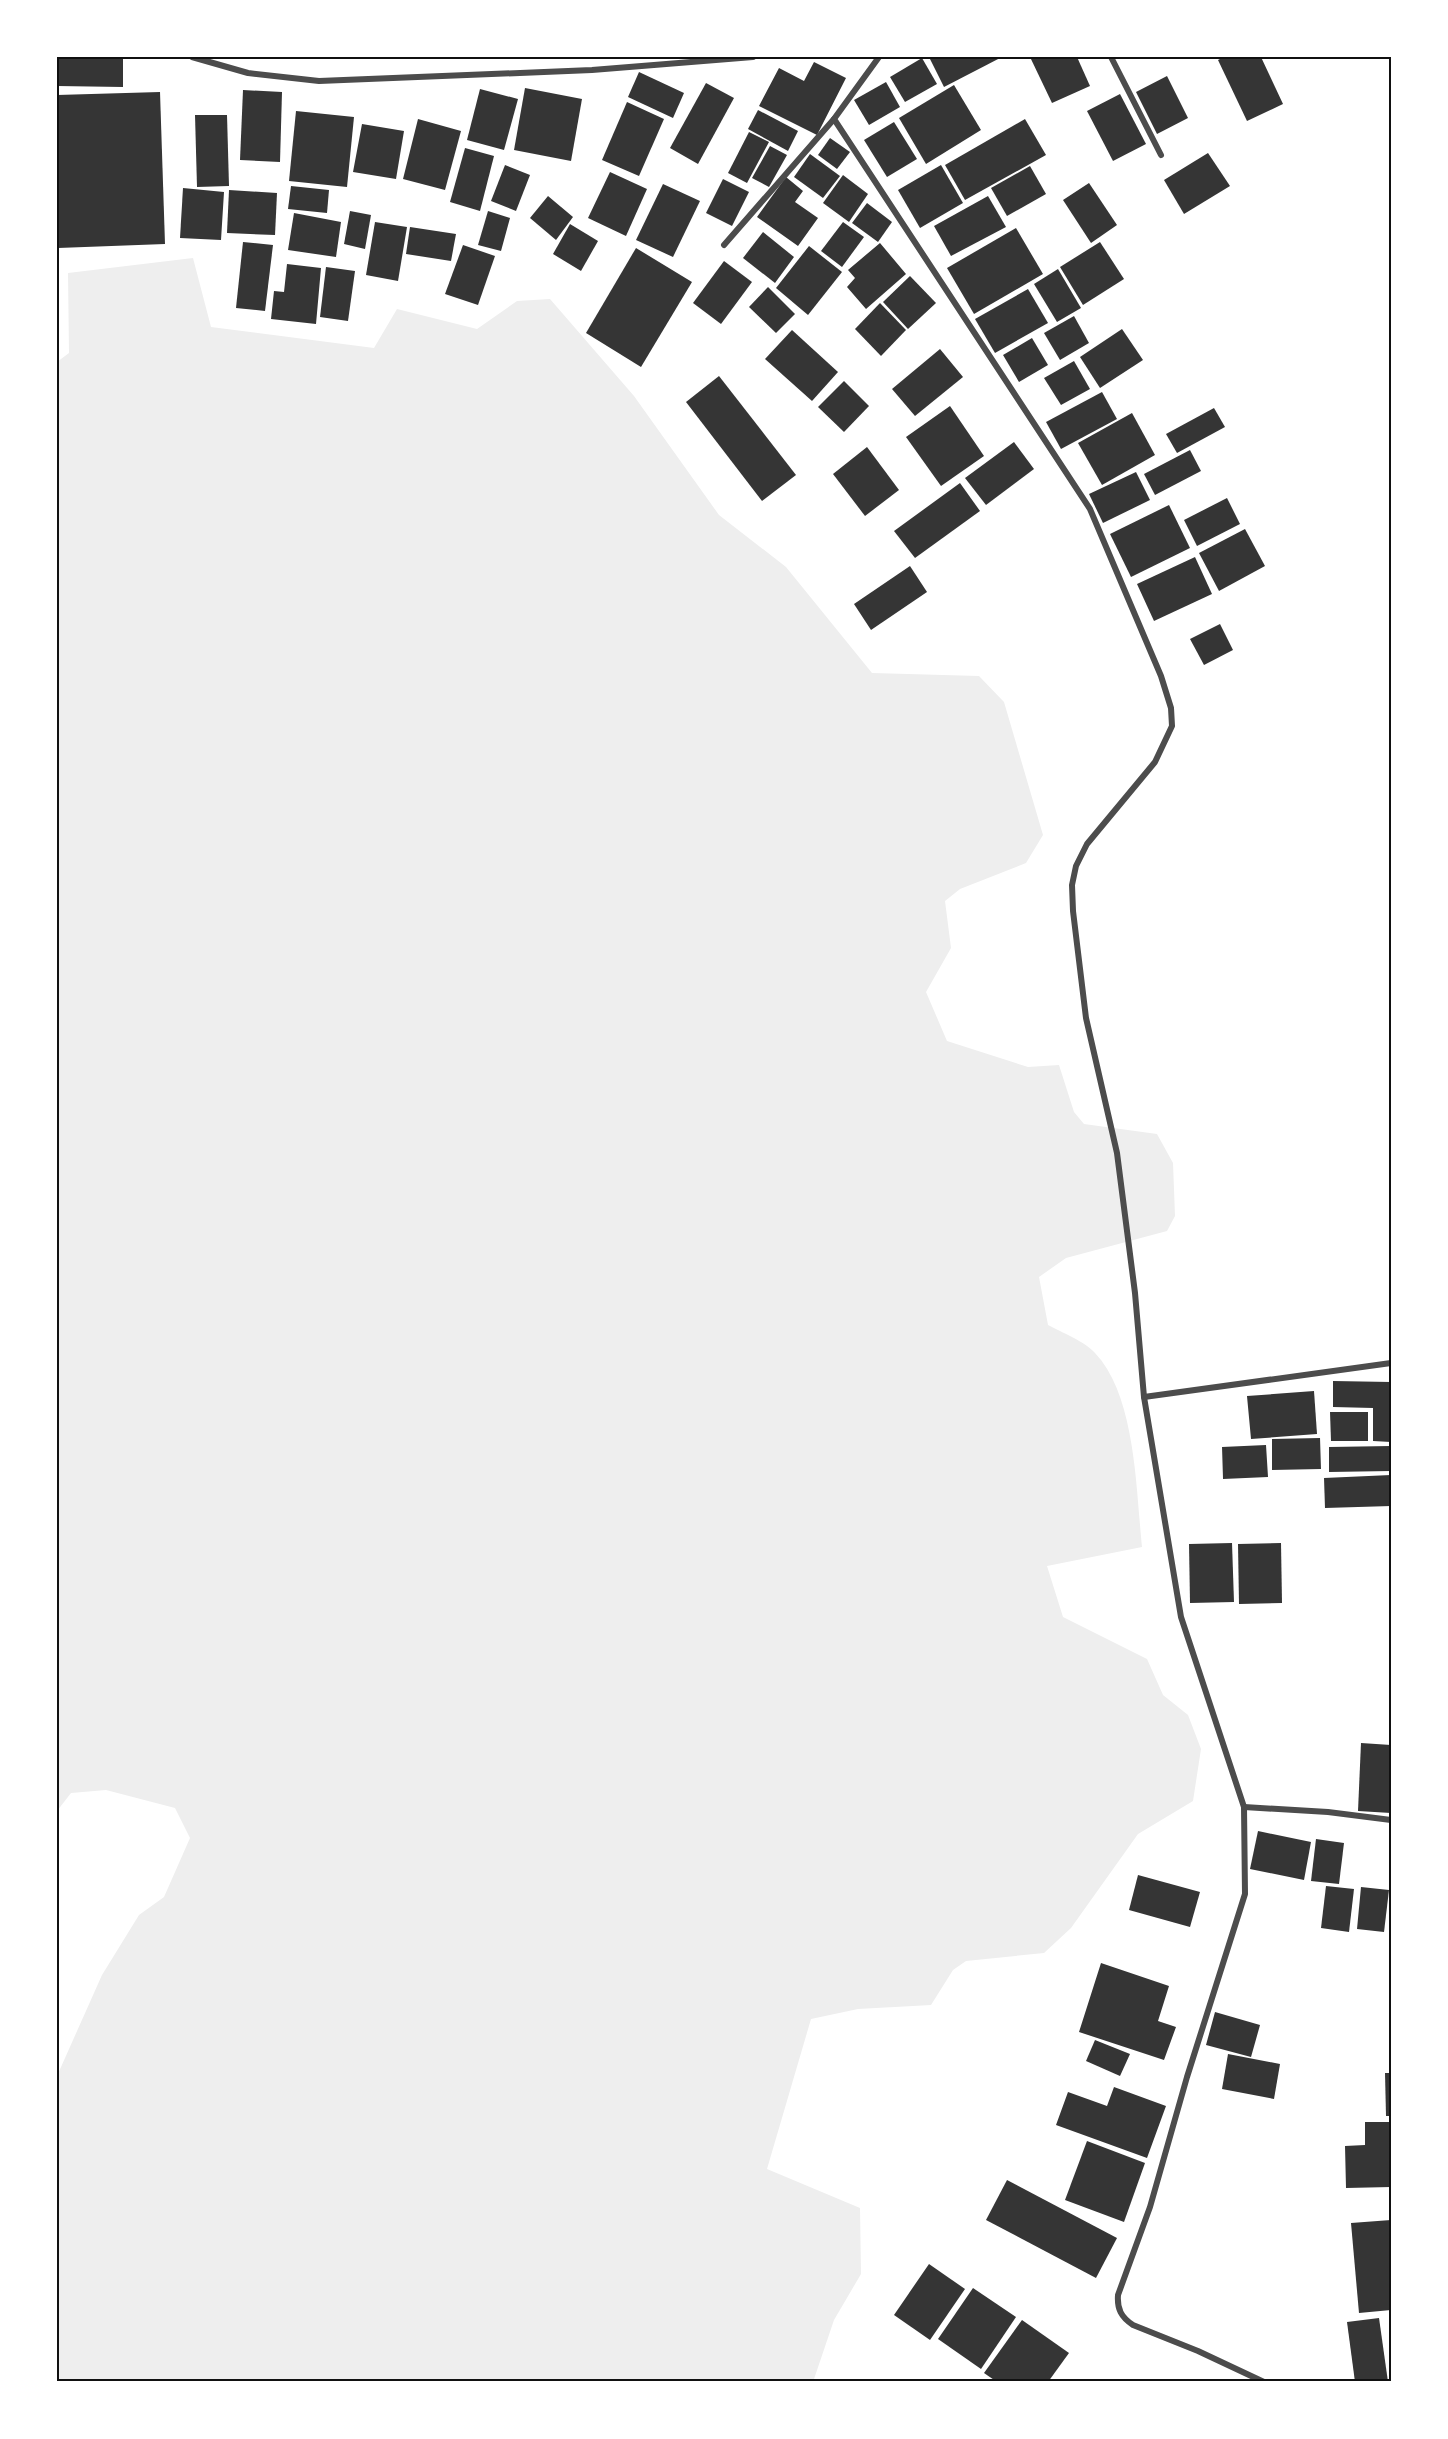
<svg xmlns="http://www.w3.org/2000/svg" width="1448" height="2439" font-family="'Space Grotesk',sans-serif">
<rect width="100%" height="100%" fill="#fff"/>
<path fill="#eee" d="M193,258l18,69 163,21 23,-39 80,20 40,-28 33,-2 84,97 85,119 67,52 86,106 107,3 25,26 39,133 -17,28 -66,26 -15,12 6,47 -25,44 21,49 81,26 31,-2 15,47 10,12 73,10 16,29 2,53 -8,15 -101,27 -27,19 9,48c13,7 38,17 47,28 41,43 41,137 47,194l-95,19 16,51 84,42 16,36 25,20 13,34 -8,52 -55,33 -67,94 -27,25 -78,8 -13,9 -22,35 -73,4 -47,10 -44,150 93,39 1,66 -27,46 -21,62h-756v-306l45,-101 37,-60 25,-18 26,-59 -15,-30 -69,-18 -35,3 -14,18v-1449l12,-9 -1,-80z"/>
<g fill="#353535">
<polygon points="57,57 123,57 123,87 57,86"/>
<polygon points="929,57 1002,57 944,87"/>
<polygon points="1030,57 1077,57 1090,86 1052,103"/>
<polygon points="1224,57 1261,57 1283,104 1247,121 1218,60"/>
<polygon points="922,58 937,84 905,102 890,77"/>
<polygon points="814,62 846,78 817,135 759,106 779,68 804,81"/>
<polygon points="639,72 684,93 673,118 628,97"/>
<polygon points="1167,76 1188,118 1157,134 1136,92"/>
<polygon points="886,82 900,107 869,125 854,100"/>
<polygon points="706,83 734,98 698,164 670,148"/>
<polygon points="954,85 981,130 926,164 899,118"/>
<polygon points="525,88 582,99 571,161 514,150"/>
<polygon points="480,89 518,99 504,150 467,140"/>
<polygon points="243,90 282,92 280,162 240,160"/>
<polygon points="160,92 165,244 58,248 57,95"/>
<polygon points="1120,94 1146,144 1113,161 1087,111"/>
<polygon points="627,102 664,119 639,176 602,160"/>
<polygon points="758,110 798,131 788,151 748,129"/>
<polygon points="296,111 354,117 347,187 289,181"/>
<polygon points="195,115 227,115 229,186 197,187"/>
<polygon points="418,119 461,131 445,190 403,179"/>
<polygon points="1025,119 1046,155 965,200 945,165"/>
<polygon points="894,122 917,159 887,177 864,140"/>
<polygon points="362,124 404,131 396,179 353,172"/>
<polygon points="749,132 769,142 747,183 728,173"/>
<polygon points="830,138 850,152 837,169 818,155"/>
<polygon points="770,146 787,155 769,187 752,178"/>
<polygon points="465,148 494,156 480,211 450,202"/>
<polygon points="1208,153 1230,186 1184,214 1164,180"/>
<polygon points="810,154 840,176 823,198 794,177"/>
<polygon points="505,165 530,175 516,211 491,201"/>
<polygon points="941,165 963,203 920,228 898,190"/>
<polygon points="1030,166 1046,194 1007,216 991,188"/>
<polygon points="610,172 647,189 626,236 588,218"/>
<polygon points="843,175 868,194 849,222 823,203"/>
<polygon points="786,177 803,191 795,202 818,218 798,246 757,217"/>
<polygon points="723,179 749,192 732,226 706,213"/>
<polygon points="1089,183 1117,225 1091,243 1063,200"/>
<polygon points="663,184 700,201 673,257 636,240"/>
<polygon points="291,186 329,190 327,213 288,209"/>
<polygon points="183,188 224,192 221,240 180,238"/>
<polygon points="229,190 277,193 275,235 227,233"/>
<polygon points="548,196 573,217 556,240 530,218"/>
<polygon points="988,196 1006,227 951,256 934,226"/>
<polygon points="867,203 892,222 878,242 852,223"/>
<polygon points="350,211 371,215 365,249 344,244"/>
<polygon points="488,211 510,218 501,251 478,245"/>
<polygon points="294,213 341,222 336,257 288,250"/>
<polygon points="375,222 407,227 398,281 366,275"/>
<polygon points="843,222 864,237 842,267 821,251"/>
<polygon points="570,224 598,241 581,271 553,254"/>
<polygon points="410,227 456,234 451,261 406,254"/>
<polygon points="1016,228 1043,274 974,314 947,268"/>
<polygon points="763,232 794,257 775,283 743,258"/>
<polygon points="243,242 273,245 265,311 236,308"/>
<polygon points="1100,242 1124,279 1083,305 1060,267"/>
<polygon points="880,243 906,274 866,309 847,287 855,278 848,270"/>
<polygon points="463,245 495,256 478,305 445,294"/>
<polygon points="809,246 842,272 808,315 776,288"/>
<polygon points="636,248 692,282 641,367 586,333"/>
<polygon points="724,261 752,282 721,324 693,303"/>
<polygon points="287,264 321,268 316,324 271,319 274,291 284,292"/>
<polygon points="326,267 355,271 348,321 320,317"/>
<polygon points="1058,269 1081,308 1057,322 1034,284"/>
<polygon points="910,276 936,303 908,329 883,302"/>
<polygon points="768,287 795,314 776,333 749,307"/>
<polygon points="1028,289 1048,323 995,353 975,319"/>
<polygon points="880,303 906,330 881,356 855,329"/>
<polygon points="1074,316 1089,343 1060,360 1044,333"/>
<polygon points="1122,329 1143,360 1100,388 1080,357"/>
<polygon points="792,330 838,372 812,401 765,359"/>
<polygon points="1032,338 1048,365 1019,382 1003,355"/>
<polygon points="940,349 963,377 915,416 892,389"/>
<polygon points="1074,361 1090,389 1061,405 1044,378"/>
<polygon points="719,376 796,475 762,501 686,402"/>
<polygon points="844,381 869,406 844,432 818,407"/>
<polygon points="1102,392 1117,419 1061,449 1046,422"/>
<polygon points="950,406 984,456 941,486 906,437"/>
<polygon points="1214,408 1225,427 1177,453 1166,434"/>
<polygon points="1132,413 1155,455 1102,485 1078,443"/>
<polygon points="1014,442 1034,469 986,505 965,478"/>
<polygon points="867,447 899,490 865,516 833,474"/>
<polygon points="1190,450 1201,471 1155,495 1144,474"/>
<polygon points="1136,472 1150,500 1103,523 1089,494"/>
<polygon points="960,483 980,511 915,558 894,531"/>
<polygon points="1227,498 1240,524 1197,546 1184,520"/>
<polygon points="1169,505 1190,548 1131,577 1110,534"/>
<polygon points="1245,529 1265,566 1219,591 1199,553"/>
<polygon points="1195,557 1212,594 1154,621 1137,584"/>
<polygon points="910,566 927,592 871,630 854,604"/>
<polygon points="1220,624 1233,650 1204,665 1190,639"/>
<polygon points="1333,1381 1391,1382 1391,1442 1373,1441 1373,1408 1333,1407"/>
<polygon points="1314,1391 1317,1434 1251,1439 1247,1396"/>
<polygon points="1330,1412 1368,1412 1368,1441 1331,1441"/>
<polygon points="1320,1438 1321,1469 1272,1470 1272,1439"/>
<polygon points="1266,1445 1268,1477 1223,1479 1222,1447"/>
<polygon points="1391,1446 1391,1471 1329,1472 1329,1447"/>
<polygon points="1391,1475 1391,1506 1325,1508 1324,1478"/>
<polygon points="1232,1543 1234,1602 1190,1603 1189,1544"/>
<polygon points="1281,1543 1282,1603 1239,1604 1238,1544"/>
<polygon points="1361,1743 1391,1745 1391,1813 1358,1811"/>
<polygon points="1258,1831 1311,1842 1304,1880 1250,1869"/>
<polygon points="1316,1839 1344,1843 1339,1884 1311,1881"/>
<polygon points="1138,1875 1200,1892 1190,1927 1129,1910"/>
<polygon points="1326,1886 1354,1889 1349,1932 1321,1928"/>
<polygon points="1361,1887 1389,1890 1384,1932 1357,1929"/>
<polygon points="1101,1963 1169,1986 1158,2021 1176,2027 1164,2060 1079,2032"/>
<polygon points="1215,2012 1260,2025 1251,2057 1206,2045"/>
<polygon points="1095,2040 1130,2054 1120,2076 1086,2061"/>
<polygon points="1228,2054 1280,2064 1274,2099 1222,2089"/>
<polygon points="1385,2073 1391,2073 1391,2116 1386,2116"/>
<polygon points="1114,2087 1166,2106 1147,2158 1056,2125 1068,2092 1107,2106"/>
<polygon points="1365,2122 1391,2122 1391,2187 1346,2188 1345,2146 1365,2145"/>
<polygon points="1087,2141 1145,2163 1124,2222 1065,2200"/>
<polygon points="1007,2180 1117,2238 1096,2278 986,2220"/>
<polygon points="1391,2220 1391,2310 1359,2313 1351,2223"/>
<polygon points="929,2264 965,2289 930,2340 894,2315"/>
<polygon points="973,2288 1016,2317 981,2369 938,2339"/>
<polygon points="1379,2318 1388,2382 1355,2382 1347,2322"/>
<polygon points="1022,2320 1069,2353 1048,2382 997,2382 984,2373"/>
</g>
<g fill="none" stroke-linecap="round" stroke-linejoin="round">
<g stroke="#4c4c4c" stroke-width="6">
<polyline points="192,57 248,73 319,81 592,70 753,57"/>
<path d="M879,57l-45,62 256,390 71,167 10,32 1,18 -17,36 -68,82 -11,22 -4,19 1,26 13,107 31,135 18,140 9,104 37,220 63,190 1,87 -58,183 -37,130 -32,88c-1,14 3,22 15,30l65,26 66,31"/>
<polyline points="1111,57 1161,155"/>
<polyline points="724,245 834,119"/>
<polyline points="1144,1397 1391,1363"/>
<polyline points="1244,1807 1328,1812 1391,1820"/>
</g>
</g>
<rect width="1448" height="2439" fill="none" stroke="#ffffff" stroke-width="117"/>
<rect x="58" y="58" width="1332" height="2322" fill="none" stroke="#111" stroke-width="2"/>
</svg>
